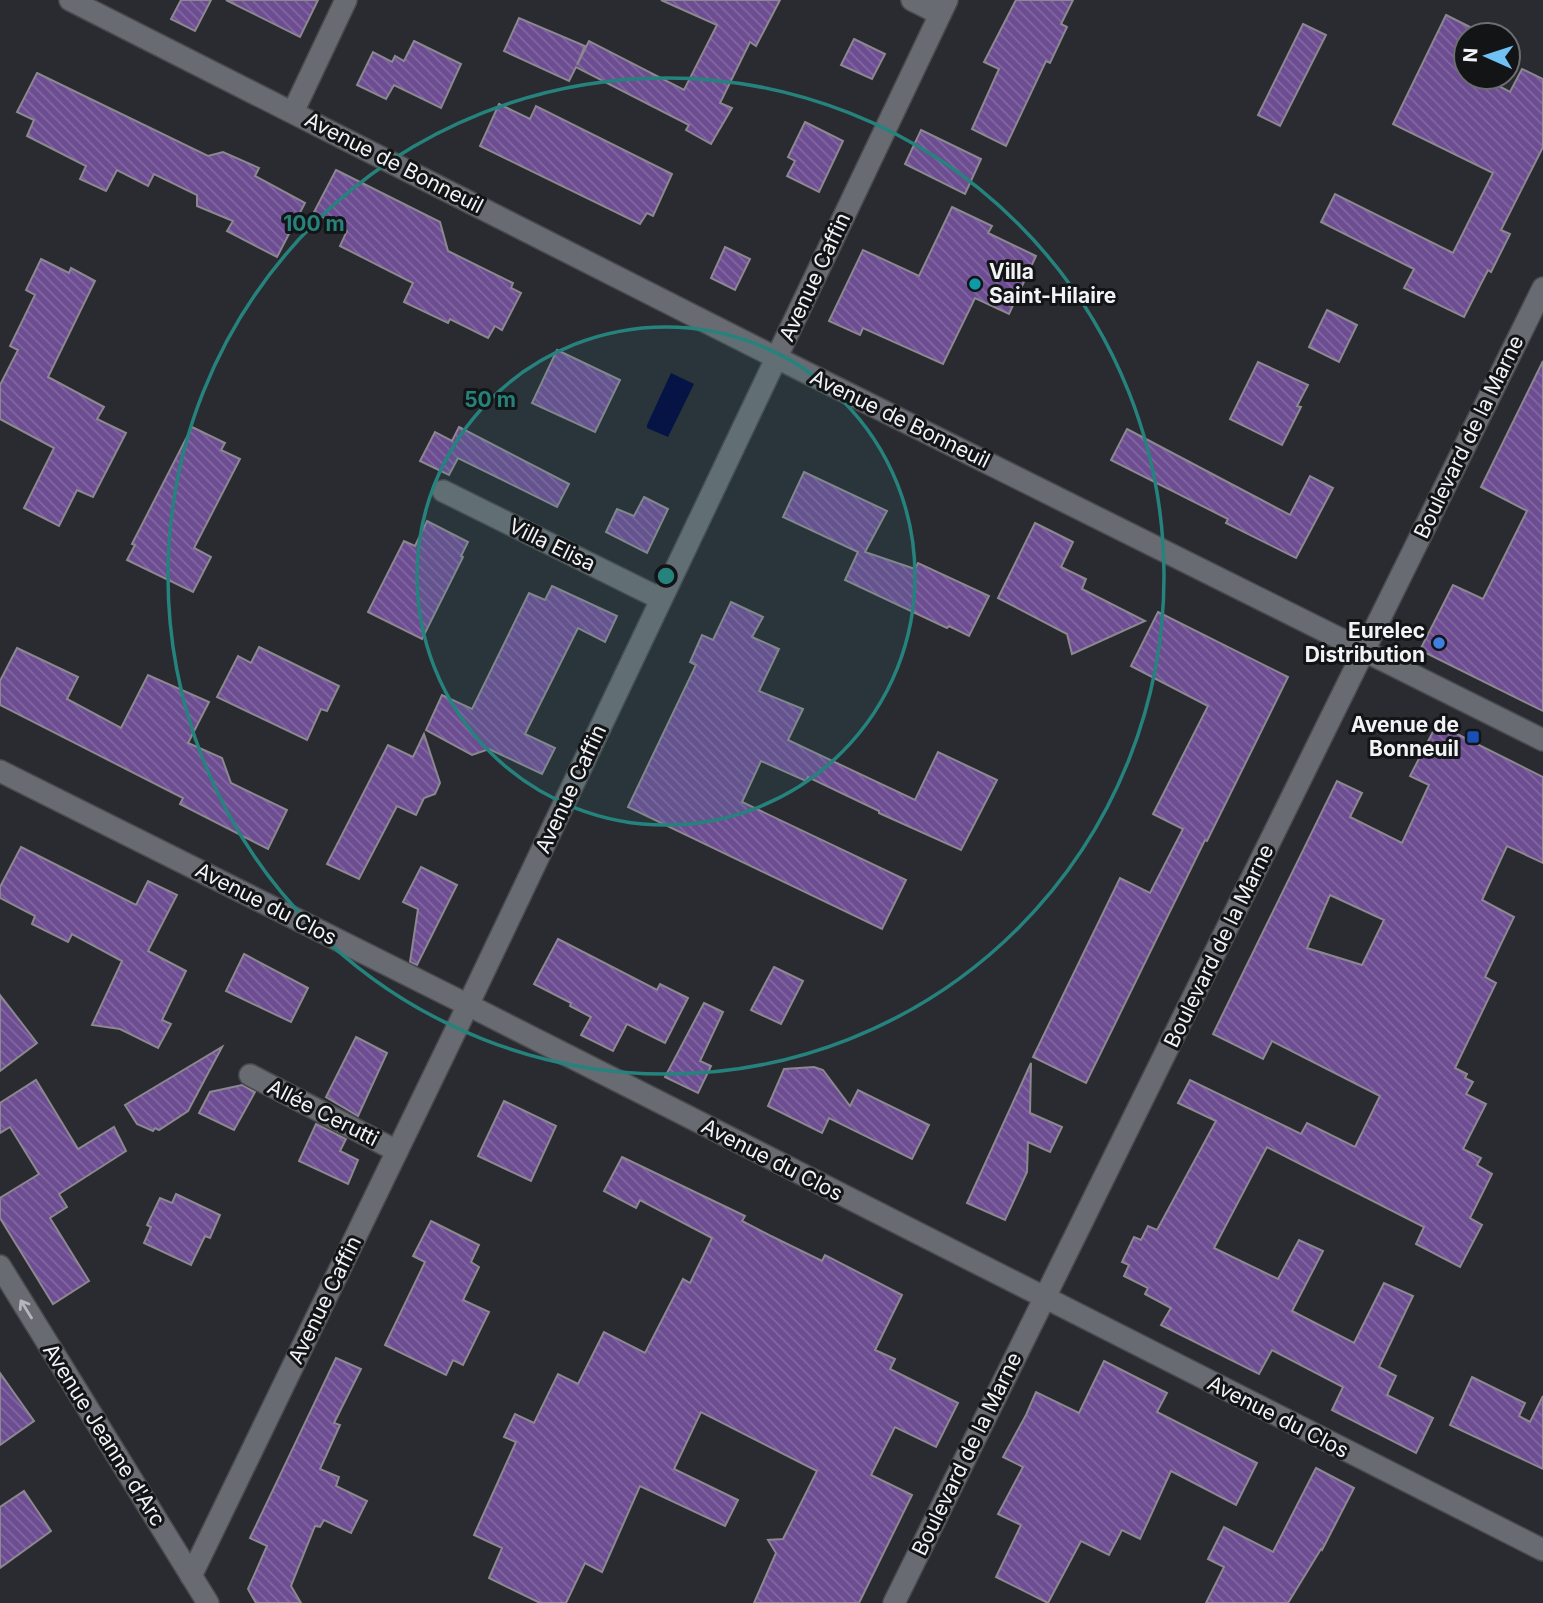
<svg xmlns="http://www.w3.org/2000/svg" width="1543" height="1603" font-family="Inter,sans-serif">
<defs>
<pattern id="building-back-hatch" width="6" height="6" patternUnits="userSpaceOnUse" patternTransform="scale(1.75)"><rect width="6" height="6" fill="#6d4d91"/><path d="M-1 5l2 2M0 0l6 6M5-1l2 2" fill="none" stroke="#8267a1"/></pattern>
</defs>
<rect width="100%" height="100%" fill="#2a2b31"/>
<polygon fill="#00043e" points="671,373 694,384 668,437 647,428 647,425"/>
<g fill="url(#building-back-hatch)" stroke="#8b888f" stroke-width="2" fill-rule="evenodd">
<polygon points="181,0 211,0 195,31 171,19"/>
<polygon points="226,0 318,0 300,37"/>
<polygon points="661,0 780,0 756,46 750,42 720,103 732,108 711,144 686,130 689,125 576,67 569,81 504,51 519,18 585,46 577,65 589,41 684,90 717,25"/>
<polygon points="1016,0 1073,0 1061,24 1067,27 1050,63 1046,61 1006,146 972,129 999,69 984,62"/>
<polygon points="1446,15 1478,31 1476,35 1466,35 1466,56 1461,66 1466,69 1466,77 1482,77 1510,92 1522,69 1543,79 1543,147 1501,230 1510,234 1491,272 1488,270 1464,317 1404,288 1414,269 1321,222 1335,194 1453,253 1493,173 1393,124"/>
<polygon points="1303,24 1326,35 1280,126 1258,115"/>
<polygon points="854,39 885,54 872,79 841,65"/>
<polygon points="414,41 461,64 441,108 394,85 386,99 357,85 373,52 392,62 395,56 404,61"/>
<polygon points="37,73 208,156 223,152 259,168 255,176 305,203 277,257 227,231 233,221 197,206 197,195 154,174 148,186 117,170 106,191 80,179 86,166 27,136 34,120 17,112"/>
<polygon points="499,104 530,119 536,106 672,174 653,216 647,213 640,224 480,146"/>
<polygon points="805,122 843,141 819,192 787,176 795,161 788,157"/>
<polygon points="921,130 981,159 965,194 905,164"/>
<polygon points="336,170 440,222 448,251 513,283 511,288 521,293 502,330 495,326 488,338 450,319 448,323 404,302 413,283 340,246 347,231 314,212"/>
<polygon points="952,207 992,226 988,233 1036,256 1009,314 975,298 943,364 863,328 860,335 829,321 863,250 919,276"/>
<polygon points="725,247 750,259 735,290 711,278"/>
<polygon points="41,259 69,273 71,268 95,281 48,377 104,407 97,419 126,433 93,497 77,490 59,526 24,508 54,448 0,419 0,385 18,350 10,346 35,295 26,290"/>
<polygon points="1327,310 1357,325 1339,362 1309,347"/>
<polygon points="557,350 620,380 595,432 532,403"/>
<polygon points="1543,361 1543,711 1420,650 1453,585 1483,599 1527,511 1481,487"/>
<polygon points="1258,362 1308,385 1297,406 1301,407 1282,445 1230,419"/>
<polygon points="192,427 225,443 221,450 240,459 194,548 211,557 193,592 127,560 135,545 132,544"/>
<polygon points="459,427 569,484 557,507 458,458 449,475 420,461 435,432 452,441"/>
<polygon points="1127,429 1290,515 1310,476 1333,488 1296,558 1226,523 1228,519 1111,460"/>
<polygon points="804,472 887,511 865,552 915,569 918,563 989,596 969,636 949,626 947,628 845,580 858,552 783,517"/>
<polygon points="644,497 668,509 647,553 606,532 617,509 634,516"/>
<polygon points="427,521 468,542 461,556 463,557 422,639 368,612 404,541 415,546"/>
<polygon points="1035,523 1073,542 1061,567 1086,579 1082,589 1145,621 1072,654 1067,634 998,598"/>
<polygon points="552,586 617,616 605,642 578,628 525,734 555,748 542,774 489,749 472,755 426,730 442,695 472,709 529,593 545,600"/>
<polygon points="731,602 763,617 752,637 779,649 759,691 803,709 788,740 915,800 938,752 997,780 961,850 879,813 879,811 808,777 806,781 761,761 742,802 906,880 882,929 628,807 696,665 690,662 702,635 713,640"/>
<polygon points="1158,612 1288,677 1207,841 1205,840 1086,1083 1033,1057 1120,878 1150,893 1183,829 1153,814 1208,706 1131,666"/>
<polygon points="259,647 339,686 327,711 321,709 307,740 217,697 238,656 251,663"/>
<polygon points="17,648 78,677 67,699 121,728 148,675 209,702 188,743 222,758 231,783 287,810 268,849 180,804 183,798 0,705 0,681"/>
<path d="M1437,724l106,53v86l-36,-17 -25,54 32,17 -29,60 11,6 -41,85 12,6 -2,4 8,4 -7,12 20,10 -23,45 18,9 -4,7 15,9 -22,44 12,7 -22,42 -44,-23 8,-17 -157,-80 -53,101 64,31 21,-39 24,11 -31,60 62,32 30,-60 29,13 -34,71 17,9 -9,19 46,23 -17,35 -84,-43 11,-23 -71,-37 -13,24 -98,-49 10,-17 -26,-14 3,-6 -24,-12 5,-11 -7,-3 12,-25 7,3 7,-14 9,4 59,-109 -38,-18 12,-23 111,54 6,-11 48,24 25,-51 -108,-55 -9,18 -50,-25 124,-253 25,12 -12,24 52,26 27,-58 -19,-9zM1330,895l54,25 -22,45 -55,-17z"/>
<polygon points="424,734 440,783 435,794 424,798 416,815 397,806 359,879 327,864 388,745 413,757"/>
<polygon points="21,847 136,905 148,881 177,895 148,951 186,971 162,1020 171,1024 158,1048 120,1029 92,1025 122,961 72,934 68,942 32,924 35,916 0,898 0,887"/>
<polygon points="421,867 457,885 417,965 410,962 418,909 403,902"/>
<polygon points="558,939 657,990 660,984 688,998 665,1043 627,1024 613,1051 581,1035 591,1017 570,1006 571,1003 534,984"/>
<polygon points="244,954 308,988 291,1022 226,991"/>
<polygon points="774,967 803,981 781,1024 751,1010"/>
<polygon points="0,995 37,1043 0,1071"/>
<polygon points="704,1003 723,1012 700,1061 711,1066 698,1093 665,1077"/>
<polygon points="356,1037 387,1053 358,1116 326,1097"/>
<polygon points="222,1047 188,1111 159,1130 155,1128 153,1131 137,1124 125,1105"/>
<polygon points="1031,1063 1030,1113 1062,1127 1050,1152 1028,1142 1027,1172 1005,1220 967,1203"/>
<polygon points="814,1067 823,1070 850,1106 858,1090 929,1125 912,1159 829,1118 822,1133 768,1106 784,1069"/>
<polygon points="36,1080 78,1149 114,1127 126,1151 59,1194 67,1207 50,1218 89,1281 53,1304 0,1218 0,1198 39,1174 10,1127 0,1133 0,1103"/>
<polygon points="242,1085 255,1092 234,1130 199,1113 210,1092"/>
<polygon points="504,1101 556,1126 531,1181 478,1156"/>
<polygon points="316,1124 346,1139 340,1151 358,1160 348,1184 299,1161"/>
<polygon points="622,1157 745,1216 742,1221 769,1235 822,1261 825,1255 902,1295 875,1350 895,1359 890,1369 958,1403 936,1447 895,1427 871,1475 912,1495 859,1603 754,1603 776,1553 768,1540 783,1539 817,1471 701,1412 674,1469 738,1500 725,1526 640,1486 602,1572 585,1563 566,1603 540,1603 489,1578 502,1548 474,1535 516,1442 504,1437 515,1414 534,1423 558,1374 578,1384 604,1332 645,1353 683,1279 690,1283 712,1238 640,1200 636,1208 604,1191"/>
<polygon points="176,1194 220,1215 210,1238 205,1236 191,1265 144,1243 151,1227 147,1225 160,1198 172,1203"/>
<polygon points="431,1221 479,1245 471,1262 479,1267 463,1300 489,1312 463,1365 453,1360 446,1375 385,1345 425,1262 413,1256"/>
<polygon points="336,1358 361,1369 334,1423 340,1425 320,1469 339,1477 336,1486 367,1501 351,1533 324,1520 320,1527 315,1526 291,1586 301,1603 256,1603 248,1589 267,1546 250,1538"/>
<polygon points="1104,1361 1167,1393 1157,1412 1257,1463 1236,1505 1171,1471 1140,1539 1122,1530 1109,1555 1081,1541 1048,1603 996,1577 1021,1525 998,1514 1023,1467 1003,1457 1026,1415 1036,1392 1079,1413"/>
<polygon points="0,1373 34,1421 0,1445"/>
<polygon points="1472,1377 1525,1403 1519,1416 1530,1422 1543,1396 1543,1469 1450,1425"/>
<polygon points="1316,1468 1354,1488 1322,1550 1321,1549 1288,1603 1206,1603 1224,1567 1208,1559 1224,1527 1273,1552"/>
<polygon points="24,1491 51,1531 0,1568 0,1507"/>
</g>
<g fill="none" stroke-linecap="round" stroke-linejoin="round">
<defs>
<g id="minor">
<polyline points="70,0 777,358 1543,740"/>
<polyline points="912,0 940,14"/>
<polyline points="293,112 346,0"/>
<polyline points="443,491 661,599"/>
<polyline points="0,771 468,1005 1543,1550"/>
<polyline points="250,1075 397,1151"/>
<polyline points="0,1266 208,1603"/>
<polyline points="191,1576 468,1005 947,0"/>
<polyline points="894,1603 1543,288"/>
</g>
</defs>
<use href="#minor" stroke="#494a4e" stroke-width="24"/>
<use href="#minor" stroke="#696b72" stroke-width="21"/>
</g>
<defs><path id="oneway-shaft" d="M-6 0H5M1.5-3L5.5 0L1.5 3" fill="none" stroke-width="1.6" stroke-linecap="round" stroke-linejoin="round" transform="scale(1.75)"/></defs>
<use stroke="#b4b6bb" href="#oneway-shaft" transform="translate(26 1309) rotate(-122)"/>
<circle cx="666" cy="576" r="249" fill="#26827c" fill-opacity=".12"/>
<g fill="none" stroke="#26827c" stroke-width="3.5">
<circle cx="666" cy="576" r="249"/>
<circle cx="666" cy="576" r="498"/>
</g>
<circle fill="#0f9aa8" stroke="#131416" stroke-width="2.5" cx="975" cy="284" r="7"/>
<circle fill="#3f7fe0" stroke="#131416" stroke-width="2.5" cx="1439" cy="643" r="7"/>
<rect fill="#1a4fb4" stroke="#131416" stroke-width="2.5" x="1466" y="730" width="14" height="14" rx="3.5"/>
<g text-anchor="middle" stroke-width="6" stroke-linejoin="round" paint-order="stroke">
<g font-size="21" fill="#f2f3f7" stroke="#131416">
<text transform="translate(394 163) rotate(27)" y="7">Avenue de Bonneuil</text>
<text transform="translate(815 277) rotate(-65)" y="7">Avenue Caffin</text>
<text transform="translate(900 419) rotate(26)" y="7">Avenue de Bonneuil</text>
<text transform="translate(1469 437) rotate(-64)" y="7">Boulevard de la Marne</text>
<text transform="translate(552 545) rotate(26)" y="7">Villa Elisa</text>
<text transform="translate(571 789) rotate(-65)" y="7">Avenue Caffin</text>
<text transform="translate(266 904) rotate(27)" y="7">Avenue du Clos</text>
<text transform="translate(1219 946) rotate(-64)" y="7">Boulevard de la Marne</text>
<text transform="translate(323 1113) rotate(27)" y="7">Allée Cerutti</text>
<text transform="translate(772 1160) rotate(27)" y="7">Avenue du Clos</text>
<text transform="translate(325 1300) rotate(-64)" y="7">Avenue Caffin</text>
<text transform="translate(1278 1417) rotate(27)" y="7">Avenue du Clos</text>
<text transform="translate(104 1435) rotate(58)" y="7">Avenue Jeanne d'Arc</text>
<text transform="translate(967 1454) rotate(-64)" y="7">Boulevard de la Marne</text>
</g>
<g font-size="21" font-weight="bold" fill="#f2f3f7" stroke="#131416" text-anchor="end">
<text x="989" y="279" text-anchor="start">Villa<tspan x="989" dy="24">Saint-Hilaire</tspan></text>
<text x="1425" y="638">Eurelec<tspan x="1425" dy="24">Distribution</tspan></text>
<text x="1459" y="732">Avenue de<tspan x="1459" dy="24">Bonneuil</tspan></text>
</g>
</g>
<circle cx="666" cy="576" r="10" fill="#26827c" stroke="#131416" stroke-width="3.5"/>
<g font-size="21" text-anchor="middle" font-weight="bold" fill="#26827c" stroke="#131416" stroke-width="6" stroke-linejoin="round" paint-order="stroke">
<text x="314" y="231">100 m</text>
<text x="490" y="407">50 m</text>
</g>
<g transform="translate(1487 56) rotate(273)"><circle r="33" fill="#131416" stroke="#6c6d70" stroke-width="2"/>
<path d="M0-5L12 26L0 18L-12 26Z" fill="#70c1f4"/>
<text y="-10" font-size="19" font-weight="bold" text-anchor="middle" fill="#f2f3f7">N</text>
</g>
</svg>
